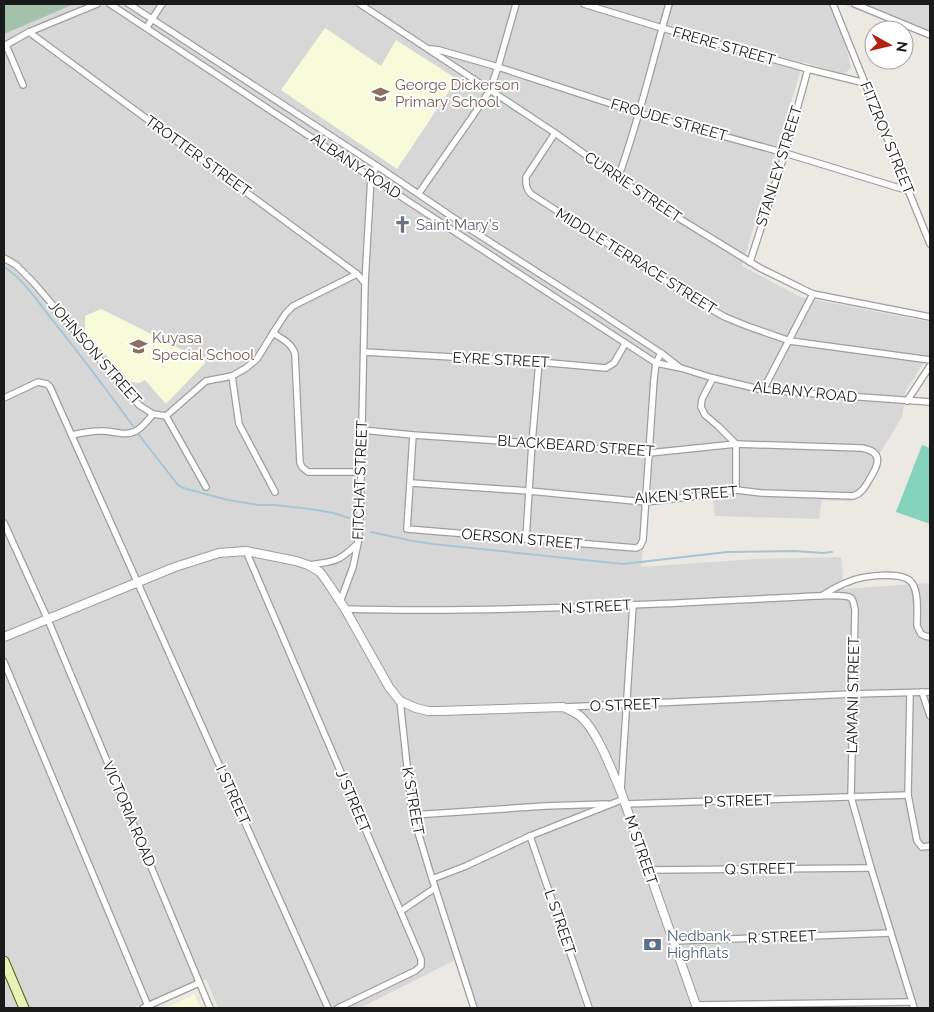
<svg xmlns="http://www.w3.org/2000/svg" width="934" height="1012" font-family="Raleway,sans-serif">
<rect width="100%" height="100%" fill="#ebe9e1"/>
<g fill="#d8d7d7">
<polygon points="4,4 837,4 851,68 844,74 803,62 742,266 800,297 930,322 930,353 906,390 902,417 851,501 822,500 819,519 715,516 713,497 648,504 641,567 755,559 841,557 844,589 930,583 930,1008 477,1008 459,958 360,1008 218,1008 206,979 132,1008 4,1008"/>
<polygon points="842,4 930,4 930,39"/>
</g>
<g fill="#f8fbda">
<polygon points="325,28 381,66 396,40 457,79 397,169 281,90"/>
<polygon points="101,309 145,331 206,362 166,404 145,380 139,383 131,382 85,332 85,316"/>
<polygon points="194,994 201,1008 165,1008 183,1000"/>
</g>
<polygon fill="#a4c2ab" points="4,4 74,4 4,34"/>
<polygon fill="#85d3bd" points="922,445 930,448 930,524 896,512"/>
<g fill="none" stroke-linecap="round" stroke-linejoin="round">
<g stroke="#a5c5d5" stroke-width="2">
<path d="M4,267c19,12 32,32 46,50 29,36 56,72 83,109"/>
<polyline points="139,435 178,485 183,488 228,500 259,505 275,505 311,509 333,513 349,518"/>
<polyline points="371,532 413,541 433,544 623,564 727,552 794,551 823,553 832,552"/>
</g>
<defs>
<g id="minor">
<polyline points="110,4 371,177 656,363 681,368 713,378 763,390 930,402"/>
<polyline points="129,4 377,166 473,231 590,306 661,353 679,367"/>
<polyline points="360,4 555,133 618,178 672,214 760,268 813,294 930,317"/>
<polyline points="584,4 662,28 808,69 865,83"/>
<polyline points="833,4 930,244"/>
<polyline points="855,4 930,35"/>
<polyline points="147,27 162,4"/>
<polyline points="29,32 357,274 365,283"/>
<polyline points="6,45 23,85"/>
<polyline points="4,46 29,32 97,4"/>
<polyline points="431,49 439,50 498,67 639,113 785,153 909,191"/>
<path d="M555,133l-29,44c0,8 0,12 5,17l169,109 25,14 22,9 43,15 140,19"/>
<path d="M618,178c21,-57 34,-116 51,-174"/>
<polyline points="419,193 472,117 490,90 498,67 516,4"/>
<polyline points="4,258 16,265 33,282 139,405 153,414 166,416 206,381 232,376 246,368 257,359 273,333 286,313 293,306 357,274"/>
<polyline points="750,262 785,153 808,69"/>
<path d="M273,333c9,6 19,10 22,21l5,109 2,4 6,5h54"/>
<polyline points="364,352 539,362 606,368 614,363 625,344"/>
<polyline points="232,376 239,424 275,492"/>
<polyline points="713,378 702,399 701,407 705,415 718,426 736,444 736,490"/>
<polyline points="763,390 813,294"/>
<polyline points="4,398 38,382 47,384 50,387 328,1008"/>
<polyline points="907,401 930,366"/>
<polyline points="166,416 206,487"/>
<path d="M362,430l51,5 119,8 117,10 87,-9 126,4c23,4 16,18 7,32 -4,7 -8,14 -16,16l-91,-3 -26,-3 -31,5 -59,7 -117,-11 -118,-8"/>
<path d="M72,435c9,-2 19,-4 28,-4 12,-1 25,6 36,0 7,-4 12,-11 17,-17"/>
<polyline points="413,435 407,529 636,548 640,546 643,540 654,379 656,363 661,353"/>
<polyline points="4,523 48,620 210,1008"/>
<polyline points="526,539 532,443 539,362"/>
<polyline points="246,551 421,959 421,966 415,971 338,1008"/>
<path d="M308,565c25,-3 31,-3 49,-21"/>
<path d="M823,595c8,-5 16,-10 25,-13 13,-6 55,-12 64,1 7,9 5,31 5,43l4,8 4,2 5,1"/>
<polyline points="340,602 353,567 358,543 360,520 365,283 371,177 377,166"/>
<path d="M345,609c157,4 314,-5 471,-13 8,0 29,-2 35,2 3,3 3,8 4,12l-4,187 20,71 43,140"/>
<polyline points="4,662 148,1006"/>
<polyline points="922,692 930,716"/>
<polyline points="910,693 908,795 917,841 922,847 930,846"/>
<polyline points="400,701 412,812 430,872 474,1008"/>
<polyline points="565,707 852,694 930,692"/>
<polyline points="621,790 633,605"/>
<polyline points="625,804 908,795"/>
<polyline points="413,815 545,806 607,804"/>
<polyline points="530,836 589,1008"/>
<polyline points="648,870 871,868"/>
<polyline points="432,879 466,866 530,836 624,799"/>
<polyline points="401,911 435,888"/>
<polyline points="673,941 891,933"/>
<polyline points="696,1005 912,1002"/>
<polyline points="143,1008 199,983"/>
</g>
<path id="tertiary" d="M4,637l171,-70 44,-14 27,-2 50,10 12,4 12,7 8,11 17,26 44,78 11,14 16,7 12,3h11l124,-4c6,3 12,5 17,9 17,14 32,55 41,76l76,216"/>
<polyline id="secondary" points="4,961 24,1008"/>
</defs>
<use href="#minor" stroke="#9e9e9e" stroke-width="8"/>
<use href="#tertiary" stroke="#9e9e9e" stroke-width="10"/>
<use href="#secondary" stroke="#52640f" stroke-width="11"/>
<use href="#minor" stroke="#fff" stroke-width="5.5"/>
<use href="#tertiary" stroke="#fff" stroke-width="8"/>
<use href="#secondary" stroke="#e9f2b8" stroke-width="9"/>
</g>
<defs>
<symbol id="school-bare" viewBox="-9 -9 18 18"><path d="M0-5L7-2L0 1L-7-2ZM-4 1L0 2.5L4 1V4Q0 6-4 4Z" fill="#8d6e63" stroke="#fff" stroke-width="2.5" paint-order="stroke"/></symbol>
<symbol id="church-bare" viewBox="-9 -9 18 18"><path d="M-1.2-6h2.4v3.5h3.3v2.4h-3.3V6h-2.4V-.1h-3.3v-2.4h3.3Z" fill="#6b7280" stroke="#fff" stroke-width="2.5" paint-order="stroke"/></symbol>
<symbol id="bank-bare" viewBox="-9 -9 18 18"><path d="M-6-4H6V4H-6ZM0-2.3a2.3 2.3 0 1 0 0 4.6a2.3 2.3 0 1 0 0-4.6Z" fill="#5c6f8a" stroke="#fff" stroke-width="2.5" paint-order="stroke"/></symbol>
</defs>
<g fill-rule="evenodd">
<use href="#school-bare" x="368" y="82" width="25" height="25"/>
<use href="#church-bare" x="390" y="212" width="25" height="25"/>
<use href="#school-bare" x="126" y="334" width="25" height="25"/>
<use href="#bank-bare" x="640" y="932" width="25" height="25"/>
</g>
<g text-anchor="middle" stroke-width="4" stroke-linejoin="round" paint-order="stroke">
<g font-size="15" fill="#1a1a1a" stroke="#fff">
<text transform="translate(724 46) rotate(16)" y="5">FRERE STREET</text>
<text transform="translate(669 120) rotate(16)" y="5">FROUDE STREET</text>
<text transform="translate(887 138) rotate(68)" y="5">FITZROY STREET</text>
<text transform="translate(198 156) rotate(36)" y="5">TROTTER STREET</text>
<text transform="translate(356 166) rotate(34)" y="5">ALBANY ROAD</text>
<text transform="translate(779 166) rotate(-73)" y="5">STANLEY STREET</text>
<text transform="translate(633 187) rotate(34)" y="5">CURRIE STREET</text>
<text transform="translate(636 261) rotate(32)" y="5">MIDDLE TERRACE STREET</text>
<text transform="translate(95 353) rotate(49)" y="5">JOHNSON STREET</text>
<text transform="translate(501 360) rotate(3)" y="5">EYRE STREET</text>
<text transform="translate(805 392) rotate(6)" y="5">ALBANY ROAD</text>
<text transform="translate(576 446) rotate(4)" y="5">BLACKBEARD STREET</text>
<text transform="translate(360 480) rotate(-88)" y="5">FITCHAT STREET</text>
<text transform="translate(686 495) rotate(-4)" y="5">AIKEN STREET</text>
<text transform="translate(522 539) rotate(5)" y="5">OERSON STREET</text>
<text transform="translate(596 607) rotate(-3)" y="5">N STREET</text>
<text transform="translate(853 695) rotate(-89)" y="5">LAMANI STREET</text>
<text transform="translate(625 705) rotate(-2)" y="5">O STREET</text>
<text transform="translate(233 795) rotate(66)" y="5">I STREET</text>
<text transform="translate(353 801) rotate(67)" y="5">J STREET</text>
<text transform="translate(413 801) rotate(80)" y="5">K STREET</text>
<text transform="translate(738 801) rotate(-2)" y="5">P STREET</text>
<text transform="translate(129 814) rotate(67)" y="5">VICTORIA ROAD</text>
<text transform="translate(641 850) rotate(71)" y="5">M STREET</text>
<text transform="translate(760 869) rotate(-1)" y="5">Q STREET</text>
<text transform="translate(560 922) rotate(71)" y="5">L STREET</text>
<text transform="translate(782 937) rotate(-2)" y="5">R STREET</text>
</g>
<g font-size="15" fill="#785e54" stroke="#fff" text-anchor="start">
<text x="395" y="90">George Dickerson<tspan x="395" dy="17">Primary School</tspan></text>
<text x="152" y="343">Kuyasa<tspan x="152" dy="17">Special School</tspan></text>
</g>
<g font-size="15" fill="#5b616d" stroke="#fff" text-anchor="start">
<text x="416" y="230">Saint Mary's</text>
</g>
<g font-size="15" fill="#4e5e75" stroke="#fff" text-anchor="start">
<text x="667" y="941">Nedbank<tspan x="667" dy="17">Highflats</tspan></text>
</g>
</g>
<rect width="934" height="1012" fill="none" stroke="#1a1a1a" stroke-width="10"/>
<g transform="translate(889 45) rotate(98)"><circle r="24" fill="#ffffff" stroke="#a3a3a3"/>
<path d="M0-4L9 19L0 12L-9 19Z" fill="#b12313"/>
<text y="-8" font-size="14" font-weight="bold" text-anchor="middle" fill="#1a1a1a">N</text>
</g>
</svg>
